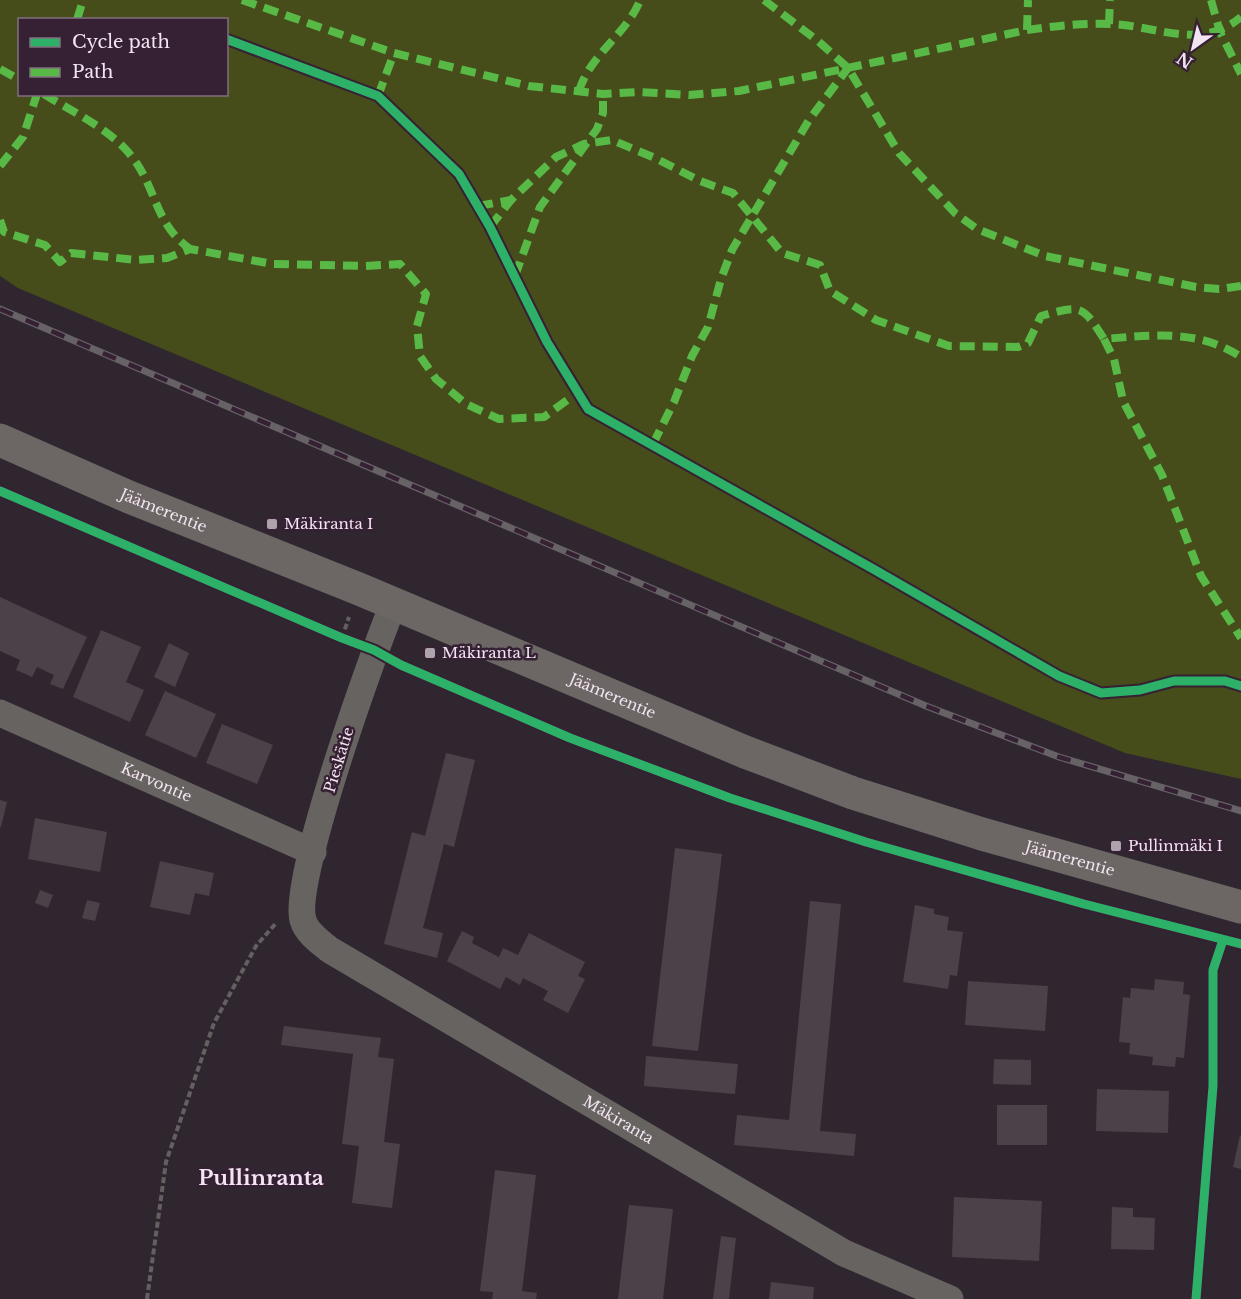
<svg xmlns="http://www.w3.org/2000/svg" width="1241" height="1299" font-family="'Libre Baskerville',serif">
<rect width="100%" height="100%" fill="#302630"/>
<path fill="#464d1a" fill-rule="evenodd" d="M0,0h1241v779l-116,-26 -1107,-465 -18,-12zM20,20h206v74h-206z"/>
<g fill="#4a4149">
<polygon points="0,597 87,637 63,689 50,684 54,675 37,667 32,677 16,670 20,660 0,651"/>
<polygon points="101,630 141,647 126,682 144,690 130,722 73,697"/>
<polygon points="169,643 189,653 175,687 154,677"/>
<polygon points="165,691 216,714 196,758 145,735"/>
<polygon points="222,724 273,745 257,784 206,763"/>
<polygon points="446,753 475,760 454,847 444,844 423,928 443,933 437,958 384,944 412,832 425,836"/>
<polygon points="0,800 7,802 1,827 0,827"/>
<polygon points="35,818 107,832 100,872 28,859"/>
<polygon points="675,848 722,854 698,1051 652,1046"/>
<polygon points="160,861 214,873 209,896 195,893 190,915 150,907"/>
<polygon points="40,890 53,895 48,908 35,903"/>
<polygon points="87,900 100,903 95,921 82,918"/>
<polygon points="810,901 841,904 820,1131 856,1134 854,1156 734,1145 737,1115 789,1120"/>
<polygon points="915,905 934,909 934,914 949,917 947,930 963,932 957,976 950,975 948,989 903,982"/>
<polygon points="462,931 474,937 472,943 499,957 503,948 518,955 529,933 585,962 578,976 585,979 568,1013 543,1000 548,991 523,978 520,985 506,977 500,989 447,961"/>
<polygon points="1155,979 1184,982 1183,994 1190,995 1184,1058 1176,1057 1175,1067 1152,1065 1153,1057 1129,1054 1130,1043 1119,1042 1123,997 1130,998 1131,988 1154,990"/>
<polygon points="968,981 1048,986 1045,1031 965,1025"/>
<polygon points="284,1026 381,1038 378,1057 394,1059 384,1142 400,1144 392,1208 352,1203 359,1146 342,1144 353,1054 281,1045"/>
<polygon points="646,1056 738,1064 735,1094 644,1086"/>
<polygon points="994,1059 1031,1060 1031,1085 993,1084"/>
<polygon points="1097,1089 1169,1091 1168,1133 1096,1131"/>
<rect x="997" y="1105" width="50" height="40"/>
<polygon points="1240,1135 1241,1136 1241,1169 1233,1167"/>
<polygon points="495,1170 536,1175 522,1291 537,1293 536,1299 492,1299 493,1292 480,1291"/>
<polygon points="954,1197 1042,1201 1039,1261 952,1257"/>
<polygon points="629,1205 673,1209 663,1299 618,1299"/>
<polygon points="1112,1207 1133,1208 1133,1217 1155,1218 1154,1250 1111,1249"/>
<polygon points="721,1236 736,1238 729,1299 713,1299"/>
<polygon points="771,1282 814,1287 813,1299 769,1299"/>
</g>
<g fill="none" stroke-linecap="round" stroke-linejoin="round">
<g stroke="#655f61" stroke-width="4" stroke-dasharray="6 3" stroke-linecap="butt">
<polyline points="342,638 349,617"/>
<polyline points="147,1299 166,1162 214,1023 256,946 277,922"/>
</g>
<g stroke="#676361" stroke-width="27">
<path id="s1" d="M393,605c-19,46 -102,276 -90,315 3,12 17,22 27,30l514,303 106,46"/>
<path id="s2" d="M0,713l313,139"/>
</g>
<path stroke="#6c6665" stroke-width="33" id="s3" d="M0,440l129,57 230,92 386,163 108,41 129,41 259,73"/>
<defs>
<polyline id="rail" points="0,309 926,706 1059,757 1241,811"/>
</defs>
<use href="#rail" stroke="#676266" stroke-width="7"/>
<use href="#rail" stroke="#352133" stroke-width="4.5" stroke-dasharray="14" stroke-linecap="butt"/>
<g stroke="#58b947" stroke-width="8" stroke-dasharray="15 8" stroke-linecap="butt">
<path d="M242,0l152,53 135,33 74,8 36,-2 50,3 50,-4 288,-61c28,-4 56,-7 84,-6 48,2 89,27 130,-7"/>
<polyline points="764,0 818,41 848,68 899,153 955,213 977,229 1045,256 1196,287 1219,289 1241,286"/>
<polyline points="1211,0 1220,32 1241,74"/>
<polyline points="77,20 83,0"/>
<polyline points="1109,24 1110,0"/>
<polyline points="1027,30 1028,0"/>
<polyline points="0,69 20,80"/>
<path d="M579,91c11,-36 45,-55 60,-88l-1,-3"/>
<path d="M44,94c30,19 67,35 89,64 24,32 22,66 57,91"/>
<polyline points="378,96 394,53"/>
<polyline points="0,166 23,137 37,94"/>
<path d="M478,206l33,-6 45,-43 28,-13 28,-4 43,18 45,23 33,12 49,60 38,12 10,26 46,29 73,26 69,1 10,-4 13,-27c40,-11 41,-12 63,23 48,-4 95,-10 137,18"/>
<polyline points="0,220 4,232 45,245 60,262 71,253 136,260 167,258 190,249 273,264 365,266 400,264 426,294 417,326 420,356 436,379 466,404 499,419 544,417 577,393"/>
<polyline points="490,227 511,200"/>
<polyline points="515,276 540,207 597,129 603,113 603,94"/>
<polyline points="1104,339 1114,359 1123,401 1162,475 1201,576 1241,638"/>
<polyline points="653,444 674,402 692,356 708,327 721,279 732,250 809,120 848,68"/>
</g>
<defs>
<g id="cycleway">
<polyline points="226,39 378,96 459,174 490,227 547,342 588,409 875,570 1059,676 1101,693 1140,690 1174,681 1225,681 1241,686"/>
<polyline points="0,491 342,638 374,650 401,665 570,738 730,798 866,842 1084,904 1241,944"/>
<polyline points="1196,1299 1213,1086 1213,970 1223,940"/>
</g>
</defs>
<use href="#cycleway" stroke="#352133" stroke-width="13"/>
<use href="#cycleway" stroke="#2db169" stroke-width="9"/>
</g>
<g fill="#aea2ad" stroke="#352133" stroke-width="2">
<rect x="266" y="518" width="12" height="12" rx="3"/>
<rect x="424" y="647" width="12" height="12" rx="3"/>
<rect x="1110" y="840" width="12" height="12" rx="3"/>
</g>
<g text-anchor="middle" stroke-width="5" stroke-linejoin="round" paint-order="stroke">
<g font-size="15" fill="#f2e4f0" stroke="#352133">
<text dy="5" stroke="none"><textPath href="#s3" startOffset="178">Jäämerentie</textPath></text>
<text dy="5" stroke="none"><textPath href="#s3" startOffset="664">Jäämerentie</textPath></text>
<text transform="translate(339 760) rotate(-73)" y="5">Pieskätie</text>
<text dy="5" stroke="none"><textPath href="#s2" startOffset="171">Karvontie</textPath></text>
<text dy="5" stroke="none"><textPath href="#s3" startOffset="1150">Jäämerentie</textPath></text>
<text dy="5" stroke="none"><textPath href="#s1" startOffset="705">Mäkiranta</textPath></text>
</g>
<g font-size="15" fill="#f2e4f0" stroke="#352133" text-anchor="start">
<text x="284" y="529">Mäkiranta I</text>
<text x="442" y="658">Mäkiranta L</text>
<text x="1128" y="851">Pullinmäki I</text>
</g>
<g font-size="21" font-weight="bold" fill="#f2e4f0" stroke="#352133">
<text x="261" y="1185">Pullinranta</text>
</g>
</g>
<rect x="18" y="18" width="210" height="78" fill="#352133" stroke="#816f7f" stroke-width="1.5"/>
<rect x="30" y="38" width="30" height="9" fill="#2db169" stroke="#816f7f" stroke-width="1.5"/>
<text x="72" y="48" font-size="18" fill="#f2e4f0">Cycle path</text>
<rect x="30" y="68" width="30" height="9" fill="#58b947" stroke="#816f7f" stroke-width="1.5"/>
<text x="72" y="78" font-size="18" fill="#f2e4f0">Path</text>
<g transform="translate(1193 48) rotate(214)" stroke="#352133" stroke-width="4.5" paint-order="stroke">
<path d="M0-4.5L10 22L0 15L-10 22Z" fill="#f2e4f0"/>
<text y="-9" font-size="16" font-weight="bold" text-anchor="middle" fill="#f2e4f0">N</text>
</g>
</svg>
